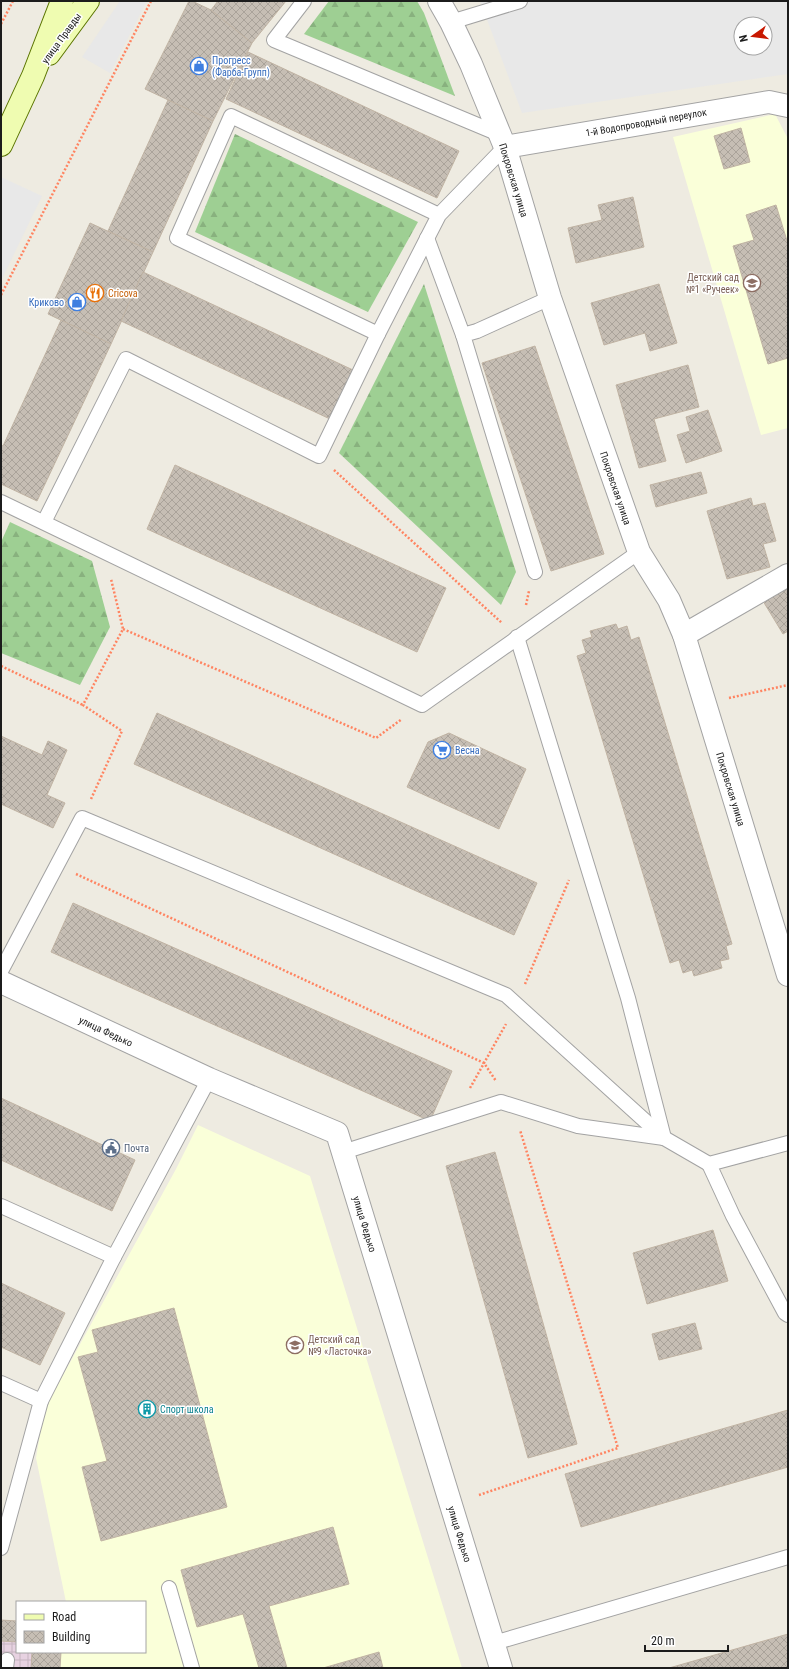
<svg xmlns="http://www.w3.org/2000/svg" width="789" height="1669" font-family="'Roboto Condensed',sans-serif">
<defs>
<pattern id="industrial-grid" width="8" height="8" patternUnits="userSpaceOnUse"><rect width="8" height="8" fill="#e7d2e1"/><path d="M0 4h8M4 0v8" fill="none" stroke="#c6b4c0"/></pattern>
<pattern id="forest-firs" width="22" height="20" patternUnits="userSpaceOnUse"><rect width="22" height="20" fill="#9ecf93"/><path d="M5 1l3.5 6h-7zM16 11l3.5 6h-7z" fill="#88b17e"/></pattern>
<pattern id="building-cross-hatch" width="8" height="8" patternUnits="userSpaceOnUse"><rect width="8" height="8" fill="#c6beb4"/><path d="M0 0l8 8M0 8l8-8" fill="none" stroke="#aaa39a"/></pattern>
</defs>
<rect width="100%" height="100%" fill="#eeebe1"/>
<polygon fill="url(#industrial-grid)" points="1,1620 17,1621 17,1652 61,1652 60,1668 1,1668"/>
<g fill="#faffd9">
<polygon points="775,114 788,139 788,428 761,435 673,137"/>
<polygon points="198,1125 310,1176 462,1668 60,1668 61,1652 145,1652 145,1602 66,1602 36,1458 44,1410 176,1169"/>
</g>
<g fill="url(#forest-firs)">
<polygon points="329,1 417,1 424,13 455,96 304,34"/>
<polygon points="235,134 418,222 368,312 195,232"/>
<polygon points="424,284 516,572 501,605 339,453"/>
<polygon points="10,522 92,561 110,627 80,685 1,653 1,542"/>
</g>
<g fill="#e8e8e8" fill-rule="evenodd">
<polygon points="120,1 147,1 110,73 82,57"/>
<path d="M480,1h308v73l-266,39zM741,24h24v24h-24z"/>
<polygon points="1,177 42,196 1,281"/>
</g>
<g fill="url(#building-cross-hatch)" stroke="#c0b3a3">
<polygon points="189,1 192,1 211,10 252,43 213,121 145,89"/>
<polygon points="218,1 286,1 252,43 211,10"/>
<polygon points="248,52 459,151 437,198 226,99"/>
<polygon points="168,100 213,121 153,252 108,231"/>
<polygon points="741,128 750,162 724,169 714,136"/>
<polygon points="633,197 644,247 576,263 568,228 602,220 598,205"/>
<polygon points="776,205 788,244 788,358 768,364 733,246 754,240 746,215"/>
<polygon points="90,223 153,252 111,344 48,314"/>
<polygon points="143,272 353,370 330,419 121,321"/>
<polygon points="659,284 677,343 650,351 645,333 604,345 591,303"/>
<polygon points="61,320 111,344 37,501 1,484 1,445 3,446"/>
<polygon points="535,346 604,554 551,571 482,363"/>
<polygon points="688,365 699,407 654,419 666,461 639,468 616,385"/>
<polygon points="708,410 722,451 686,463 677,435 690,431 686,417"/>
<polygon points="175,465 446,588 417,652 147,529"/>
<polygon points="701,472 707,493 656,507 650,485"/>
<polygon points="751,498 753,506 765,503 776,541 763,544 770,567 727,579 707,511"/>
<polygon points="788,586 788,631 783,634 763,601"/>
<polygon points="616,624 618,629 627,626 631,640 639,637 732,944 726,946 729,959 720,961 722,968 694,976 692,970 683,973 679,960 670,963 577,656 586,653 582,640 592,637 590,631"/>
<polygon points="157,713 537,883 514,935 134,764"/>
<polygon points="449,733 526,769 499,829 407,787 428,742"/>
<polygon points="1,736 42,755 48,741 67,750 47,795 65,803 53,828 1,804"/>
<polygon points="73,903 452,1071 430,1121 51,952"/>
<polygon points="1,1098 135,1160 112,1211 1,1160"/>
<polygon points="495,1152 577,1444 528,1458 446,1166"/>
<polygon points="713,1230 728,1281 647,1304 633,1253"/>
<polygon points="1,1283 65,1313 40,1365 1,1347"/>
<polygon points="174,1308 227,1507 101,1541 82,1467 107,1461 78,1357 98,1352 92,1330"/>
<polygon points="695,1323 702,1349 659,1360 652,1334"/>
<polygon points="788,1410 788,1467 581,1527 565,1474"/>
<polygon points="333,1527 349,1584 269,1606 287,1668 259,1668 243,1614 197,1627 181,1570"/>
<polygon points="1,1620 17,1621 17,1642 1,1641"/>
<polygon points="788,1634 788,1668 669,1668"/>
<polygon points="32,1652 61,1652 60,1668 31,1668"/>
<polygon points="379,1652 383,1668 323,1668"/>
</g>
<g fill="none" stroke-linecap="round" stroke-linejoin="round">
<defs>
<g id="lane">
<polyline points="304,1 274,40 499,134"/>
<polyline points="451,22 520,1"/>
<polyline points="439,215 231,116 177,238 378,334 439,215 505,147"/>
<polyline points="427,238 463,335"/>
<polyline points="1,502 422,705 639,552"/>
<polyline points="44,522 126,359 319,456 378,334"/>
<polyline points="535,572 463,335 477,331 550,298"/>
<polyline points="517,637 628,998 664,1138"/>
<polyline points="1,971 82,818 506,995 664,1138"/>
<polyline points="343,1152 501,1102 578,1126 664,1138 709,1164 788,1143"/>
<polyline points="709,1164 733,1216 785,1313 788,1315"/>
<polyline points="1,1206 114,1257"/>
<polyline points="1,1383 41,1401"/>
<polyline points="1,1548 41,1401 114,1257 209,1079"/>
<polyline points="169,1588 192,1668"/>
<polyline points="494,1643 788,1557"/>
<polyline points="6,1668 7,1660"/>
</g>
<g id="street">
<polyline points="439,1 451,22 471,64 505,147 550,298 639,552 669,600 684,635 788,975"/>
<polyline points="505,147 769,102 788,106"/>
<polyline points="684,635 788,575"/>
<polyline points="1,982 209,1079 337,1133 501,1668"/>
</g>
<g id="secondary">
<polyline points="49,54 88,1"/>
<polyline points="1,145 33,76 62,1"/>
</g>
</defs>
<use href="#lane" stroke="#a3a3a3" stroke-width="16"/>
<use href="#street" stroke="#a3a3a3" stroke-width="24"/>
<use href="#secondary" stroke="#5b7500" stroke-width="24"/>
<g stroke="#ff8461" stroke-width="2.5" stroke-dasharray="2 2" stroke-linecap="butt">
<polyline points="1,24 13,1"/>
<polyline points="1,295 151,1"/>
<polyline points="334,470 502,623"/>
<polyline points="526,605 529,591"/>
<polyline points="123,629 376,738 402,719"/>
<polyline points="1,666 83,705"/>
<polyline points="729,698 788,685"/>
<polyline points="91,799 122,731 83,705 123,629 111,579"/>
<polyline points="76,874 484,1063 496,1081"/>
<polyline points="525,984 569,880"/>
<polyline points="470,1088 506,1024"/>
<polyline points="479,1495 618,1448 520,1130"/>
</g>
<use href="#lane" stroke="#fff" stroke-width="14"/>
<use href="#street" stroke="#fff" stroke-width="22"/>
<use href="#secondary" stroke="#effcb1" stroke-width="22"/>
</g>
<defs>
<symbol id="shop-ring" viewBox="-11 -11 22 22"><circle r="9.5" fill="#fff" stroke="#3f7fe0" stroke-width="1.5"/><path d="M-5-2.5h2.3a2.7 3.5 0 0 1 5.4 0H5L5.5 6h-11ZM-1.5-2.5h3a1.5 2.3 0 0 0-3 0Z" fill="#3f7fe0"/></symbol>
<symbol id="school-ring" viewBox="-11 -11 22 22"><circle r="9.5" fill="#fff" stroke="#8d6e63" stroke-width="1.5"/><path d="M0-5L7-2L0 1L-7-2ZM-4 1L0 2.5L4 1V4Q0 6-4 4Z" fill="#8d6e63"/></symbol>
<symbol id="restaurant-ring" viewBox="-11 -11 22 22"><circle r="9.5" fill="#fff" stroke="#e8710a" stroke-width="1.5"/><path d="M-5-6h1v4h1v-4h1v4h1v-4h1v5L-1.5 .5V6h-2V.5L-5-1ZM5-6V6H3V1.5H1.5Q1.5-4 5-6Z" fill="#e8710a"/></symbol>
<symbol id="supermarket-ring" viewBox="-11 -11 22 22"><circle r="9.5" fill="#fff" stroke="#3f7fe0" stroke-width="1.5"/><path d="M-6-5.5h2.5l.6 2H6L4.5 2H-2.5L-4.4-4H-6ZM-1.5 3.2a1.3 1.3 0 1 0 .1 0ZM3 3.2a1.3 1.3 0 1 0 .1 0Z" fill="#3f7fe0"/></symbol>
<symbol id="civic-ring" viewBox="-11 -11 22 22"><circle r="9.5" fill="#fff" stroke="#5c6f8a" stroke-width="1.5"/><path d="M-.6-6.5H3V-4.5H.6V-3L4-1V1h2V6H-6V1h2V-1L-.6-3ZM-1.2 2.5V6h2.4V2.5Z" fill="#5c6f8a"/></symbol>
<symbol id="building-ring" viewBox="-11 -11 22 22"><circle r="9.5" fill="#fff" stroke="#0f9aa8" stroke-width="1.5"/><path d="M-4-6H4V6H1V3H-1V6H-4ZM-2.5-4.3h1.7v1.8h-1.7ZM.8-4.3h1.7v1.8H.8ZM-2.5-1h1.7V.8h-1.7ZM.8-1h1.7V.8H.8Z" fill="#0f9aa8"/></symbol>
</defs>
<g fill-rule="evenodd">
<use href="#shop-ring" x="189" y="56" width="20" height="20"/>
<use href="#school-ring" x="742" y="273" width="20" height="20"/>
<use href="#restaurant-ring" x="85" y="283" width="20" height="20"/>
<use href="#shop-ring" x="67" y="292" width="20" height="20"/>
<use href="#supermarket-ring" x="432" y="740" width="20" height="20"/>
<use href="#civic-ring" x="101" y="1138" width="20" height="20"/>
<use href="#school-ring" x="285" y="1335" width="20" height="20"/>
<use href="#building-ring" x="137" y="1399" width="20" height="20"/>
</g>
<g text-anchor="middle" stroke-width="3" stroke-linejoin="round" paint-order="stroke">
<g font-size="10" fill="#1c1c1c" stroke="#fff">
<text transform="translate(61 38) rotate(-54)" y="4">улица Правды</text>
<text transform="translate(646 122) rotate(-10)" y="4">1-й Водопроводный переулок</text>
<text transform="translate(514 180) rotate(73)" y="4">Покровская улица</text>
<text transform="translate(616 488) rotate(71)" y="4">Покровская улица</text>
<text transform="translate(731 789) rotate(73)" y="4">Покровская улица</text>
<text transform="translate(106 1031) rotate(25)" y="4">улица Федько</text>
<text transform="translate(365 1224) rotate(73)" y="4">улица Федько</text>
<text transform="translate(460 1534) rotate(73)" y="4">улица Федько</text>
</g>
<g font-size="10" fill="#366cbe" stroke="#fff" text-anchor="start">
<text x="212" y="64">Прогресс<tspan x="212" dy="12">(Фарба-Групп)</tspan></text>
<text x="64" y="306" text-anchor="end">Криково</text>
<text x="455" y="754">Весна</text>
</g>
<g font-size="10" fill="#785e54" stroke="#fff" text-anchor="end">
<text x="739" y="281">Детский сад<tspan x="739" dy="12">№1 «Ручеек»</tspan></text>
<text x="308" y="1343" text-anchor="start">Детский сад<tspan x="308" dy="12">№9 «Ласточка»</tspan></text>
</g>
<g font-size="10" fill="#c56008" stroke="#fff" text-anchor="start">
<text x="108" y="297">Cricova</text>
</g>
<g font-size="10" fill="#4e5e75" stroke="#fff" text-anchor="start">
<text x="124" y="1152">Почта</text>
</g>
<g font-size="10" fill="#0d838f" stroke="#fff" text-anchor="start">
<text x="160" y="1413">Спорт школа</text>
</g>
</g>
<rect width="789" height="1669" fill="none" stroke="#1c1c1c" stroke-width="4"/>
<rect x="16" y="1601" width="130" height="52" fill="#ffffff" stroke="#a4a4a4"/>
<rect x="24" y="1614" width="20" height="6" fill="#effcb1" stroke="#a4a4a4"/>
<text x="52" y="1621" font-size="12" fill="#1c1c1c">Road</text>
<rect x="24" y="1631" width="20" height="12" fill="url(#building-cross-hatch)" stroke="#a4a4a4"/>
<text x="52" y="1641" font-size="12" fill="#1c1c1c">Building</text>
<g transform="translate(753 36) rotate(256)"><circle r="19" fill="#ffffff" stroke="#a4a4a4"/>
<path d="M0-3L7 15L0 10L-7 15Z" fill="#c81800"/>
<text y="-6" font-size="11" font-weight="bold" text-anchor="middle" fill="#1c1c1c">N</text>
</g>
<path d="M645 1645v6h83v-6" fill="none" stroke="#1c1c1c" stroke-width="2"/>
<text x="651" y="1645" font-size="12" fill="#1c1c1c" stroke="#ffffff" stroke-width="3" paint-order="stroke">20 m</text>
</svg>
